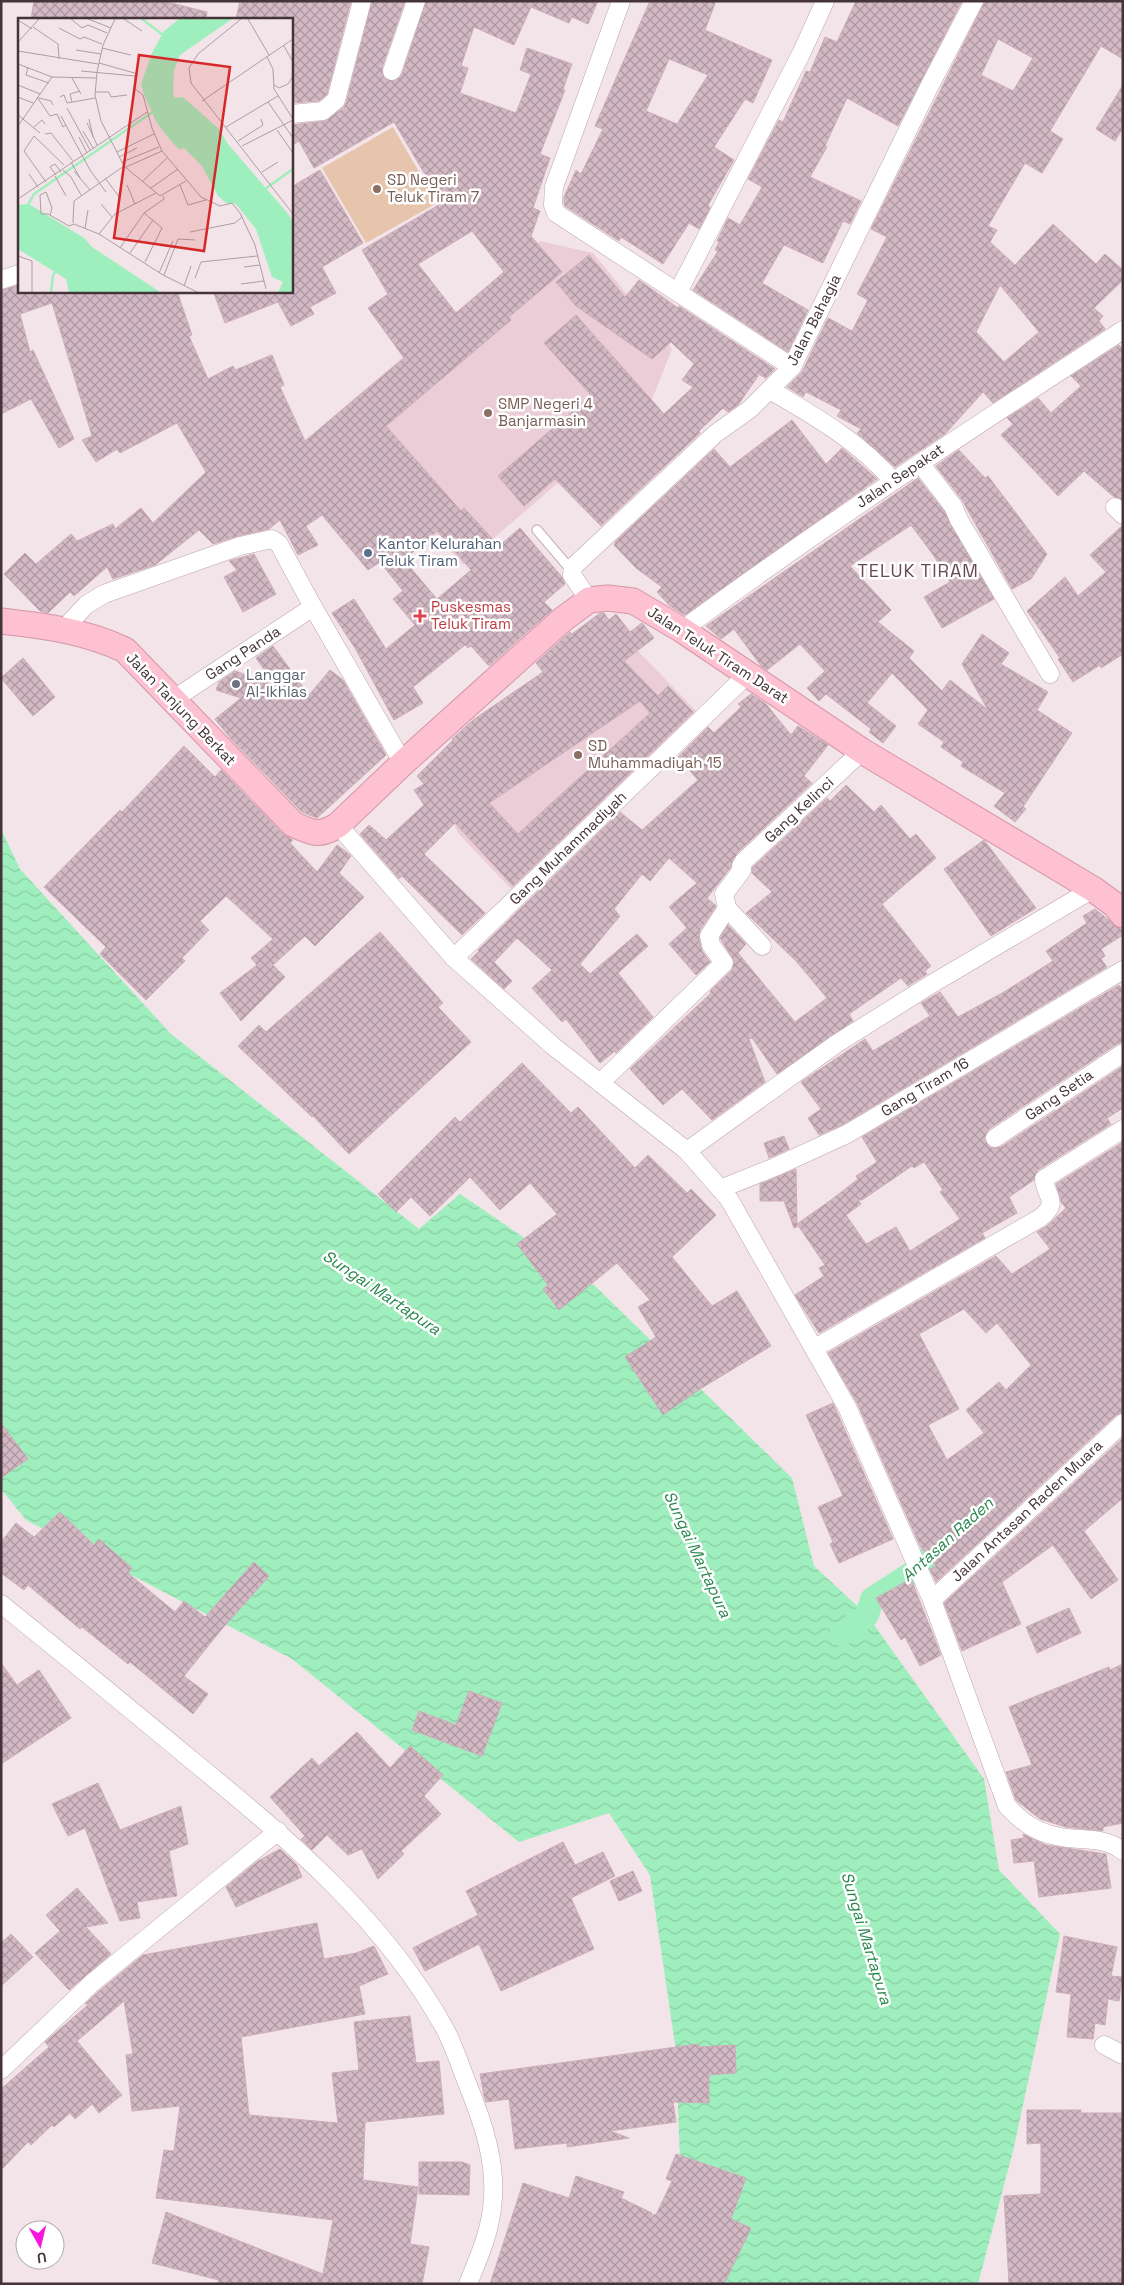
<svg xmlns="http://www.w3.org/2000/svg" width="1124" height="2285" font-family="'Space Grotesk',sans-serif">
<defs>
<pattern id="water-waves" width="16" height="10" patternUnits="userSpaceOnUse" patternTransform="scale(1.25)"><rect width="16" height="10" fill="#9fefbe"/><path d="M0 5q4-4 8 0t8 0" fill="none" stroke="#8acea4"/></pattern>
<pattern id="building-cross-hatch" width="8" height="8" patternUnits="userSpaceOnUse" patternTransform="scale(1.25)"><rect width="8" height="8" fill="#d3b9c4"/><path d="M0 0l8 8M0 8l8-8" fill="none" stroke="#ad97a0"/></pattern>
</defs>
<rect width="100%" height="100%" fill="#f2e4e8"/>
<g fill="#ebcdd7">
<polygon points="540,241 593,253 672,349 651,402 463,565 436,535 429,542 324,424"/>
<polygon points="635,648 700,715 516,894 459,834 439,795"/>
</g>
<polygon fill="#e6c5ac" points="393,127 437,203 366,243 322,168"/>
<polygon fill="url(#water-waves)" points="1,829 20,869 171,1034 419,1229 460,1194 595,1286 792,1478 814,1566 867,1615 984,1779 999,1870 1060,1934 1013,2151 978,2284 648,2284 680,2162 676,2051 650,1875 609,1813 519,1842 292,1659 26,1520 1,1489"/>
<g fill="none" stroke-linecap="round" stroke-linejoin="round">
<polyline stroke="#9fefbe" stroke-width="24" points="842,1634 867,1615 872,1599 917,1570 952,1534"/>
</g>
<g fill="url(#building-cross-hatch)" stroke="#ceadba" fill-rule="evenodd">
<polygon points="34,1 163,1 207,12 206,19 31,19"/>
<polygon points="240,1 351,1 327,94 319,101 291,103 291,19 236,19"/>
<path d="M372,1h33l-23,67 2,10 10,3 8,-7 24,-73h172l-10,23 -16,-7 -3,6 -38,-16 -17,38 -40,-18 -13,39 7,2 -8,25 56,20 15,-39 -11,-4 7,-22 45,16 -9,25 2,1 -25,64 10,4 -17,50 7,3 -9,25 31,36 -53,45 2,3 -125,106 75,85 3,-3 35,38 21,-18 42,49 3,7 -21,18 8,8 -63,56 -18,-20 -3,2 -3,-3 -52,42 10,16 -29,17 -39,-72 -23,-35 22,-14 32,50 29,-24 -22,-26 10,-8 -23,-29 -12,8 -46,-55 -16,11 12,19 -20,10 -18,-35 -11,9 -31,7 -25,8 -14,-14 -44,35 -42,14 -6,-12 -33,29 -4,-4 -22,21 -8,-2 -36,-37 21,-21 11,11 35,-30 6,7 36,-17 2,5 26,-21 12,15 53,-51 -29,-49 -57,30 -3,-4 -21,13 -14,-22 10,-4 -40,-133 -32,11 10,38 3,-2 41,89 -15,9 -28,-49 -30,15v-124l18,-5v6h158l15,44 -3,1 19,43 25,-13 2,4 37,-15 12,30 -4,2 25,54 99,-83 -36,-50 20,-14 -26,-44 80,-47 -48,-81 -80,46 -15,-27 -8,5v-21l34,-4 18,-13 3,-5zM472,231l32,41 -48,41 -38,-49zM437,531l34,39 -34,29 -33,-39z"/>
<path d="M650,1h66l-11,29 67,30 -19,43 -8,-4 -31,48 20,13 -26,45 2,3 -11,21 -10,-6 -26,41 -42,-27 -2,4 -54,-35 -1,-3v-6l12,-27 5,4 22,-45 -8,-3zM669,59l39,16 -31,49 -31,-13z"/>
<polygon points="856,1 962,1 898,126 847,98 825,146 827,147 810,177 861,201 850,224 843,221 823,263 784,245 762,283 808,310 788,352 693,290 718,251 715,250 719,242 717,241 728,218 740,225 762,187 748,179 779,120 783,122 806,71 810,72 825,37 837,42"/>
<path d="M985,1h138v58l-22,-13 -51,85 13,8 -21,34 -17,-10 -37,63 9,4 -7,12 25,23 38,-41 43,40 9,-10 18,16v10l-29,28 9,8 -4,5 6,8 -112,74 -10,-11 -38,42 -50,33 -38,-34 4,-4 -24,-13 4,-6 -35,-18 -3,5 -16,-10 15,-15 26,-54 24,13 16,-31 -11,-6 30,-57 -16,-8zM998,39l35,19 -20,33 -32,-16zM1000,285l39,47 -35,30 -28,-30z"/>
<polygon points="1123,85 1123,128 1115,141 1096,129"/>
<polygon points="320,170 363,243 322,267 336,293 310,307 314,314 291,326 278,302 225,323 213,291 291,291 291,187"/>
<polygon points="589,255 625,297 639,280 678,308 679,306 775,369 766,378 756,373 758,376 738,405 728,412 723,408 699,431 700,433 601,526 555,479 524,506 498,476 591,395 544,343 576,315 664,414 693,387 682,380 694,364 671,342 652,359 576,306 556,282"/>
<polygon points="1119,345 1123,349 1123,500 1114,497 1084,471 1058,496 1001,435 1013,424 1007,418 1038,398 1051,413 1081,386 1071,376"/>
<polygon points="792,420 826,464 842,448 877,479 685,615 670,606 657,592 662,587 636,568 614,545 616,541 714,449 730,467"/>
<polygon points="959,450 985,478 988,476 1047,554 1031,579 1012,589 962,500 936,466"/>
<polygon points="918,478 944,511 994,599 942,628 924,597 950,582 934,556 911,525 850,566 891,610 878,622 914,651 909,658 942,691 950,680 988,710 962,664 982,634 1009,653 1001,664 1048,692 1037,710 1072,733 1023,807 1026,809 1015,822 994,806 1005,793 961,766 963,762 941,747 944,742 918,724 928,710 892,673 867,703 896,726 883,743 869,732 871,729 826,694 819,701 807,688 825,671 800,644 767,670 761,666 734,629 721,639 706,626"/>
<polygon points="1123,525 1123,654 1101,668 1100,665 1073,682 1058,659 1060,658 1027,611 1065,577 1078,596 1106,572 1090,555"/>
<polygon points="254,554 276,594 243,612 224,577 237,570 229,561"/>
<path d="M600,613h4l5,7 7,-6 14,18 12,-9 1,1 11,14 -30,23 34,35 10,-10 25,26 -180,174 -58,-63 -31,31 61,59 -23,22 -60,-59 -3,3 -39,-45 9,-9 17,15 38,-35 -10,-15 10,-6 -7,-8 36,-36 -1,-1 21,-19 70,-48 -7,-9 34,-31 2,2zM640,701l10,12 -132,121 -29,-31z"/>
<polygon points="273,646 309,695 330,670 343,680 386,755 317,818 302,812 231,739 215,719 241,698 216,690 219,682 235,671 275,685 256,658"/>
<polygon points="23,658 55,697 33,716 1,678"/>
<polygon points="751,694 766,704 791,735 798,726 828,745 804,776 812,783 737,853 731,867 707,898 716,906 700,930 699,938 702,951 710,962 696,975 669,944 687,928 669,907 697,883 669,858 650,881 642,874 614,909 620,916 580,964 590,974 637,934 648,946 618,973 653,1017 616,1053 615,1051 600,1063 566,1019 562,1022 532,988 552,970 517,938 494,962 512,981 504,989 471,959 479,951 478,950 620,812 642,830 698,780 678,757 708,727 714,733 741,707 738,704"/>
<polygon points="184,746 215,777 221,770 283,834 293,840 290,843 317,872 337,845 349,854 351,856 339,873 364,897 315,946 305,936 273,965 285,977 241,1021 220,993 257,965 251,958 273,939 226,896 200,921 209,930 182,958 185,961 146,1000 100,954 106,947 44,887 120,810 122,812"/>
<polygon points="846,785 874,812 881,805 910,839 916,834 936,858 882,904 931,966 925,971 927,974 908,986 901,978 849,1014 853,1021 777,1074 752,1038 749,1039 765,1082 712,1120 682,1089 663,1105 630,1069 711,993 710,991 732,970 734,961 720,938 728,925 746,944 738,953 795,1022 827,998 796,961 746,913 772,892 752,873 752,868 827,798 830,801"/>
<polygon points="984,840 1036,908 991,936 944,869"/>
<polygon points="1095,909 1123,931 1123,935 1101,949 1105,956 1101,959 1107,967 842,1125 819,1135 808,1118 821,1109 801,1082 865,1039 873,1051 930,1016 921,1003 940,992 958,1017 1004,992 1053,961 1046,951 1087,923 1083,916"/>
<polygon points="380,932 443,1003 438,1007 471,1042 349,1154 313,1116 312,1117 238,1046 259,1025 266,1032"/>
<path d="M1119,985l4,5v52l-6,2 -128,85 -5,10 7,9 10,-1 122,-81v42l-16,10 4,6 -73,46 -4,10 -25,17 8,16 -35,20 3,5 -166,95 -24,-38 29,-19 -5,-8 6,-3 -28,-41v3l-3,1 -10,-27h-24v-17l36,-15 1,55 34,-24 27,-21 -2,-3 21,-14 -15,-25zM924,1162l19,28 -3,2 20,27 -50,32 -14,-24 -30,17 -20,-29 15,-11 -3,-4h4l50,-34 2,2z"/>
<polygon points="522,1063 571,1113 578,1107 635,1168 648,1155 687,1193 691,1189 716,1215 672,1257 712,1306 737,1291 771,1346 700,1389 663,1415 625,1357 656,1337 638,1307 650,1300 617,1263 559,1310 543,1289 548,1285 517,1244 557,1214 530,1183 500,1210 470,1177 430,1216 411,1197 396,1212 378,1194 455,1117 460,1122"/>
<polygon points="784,1136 789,1149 769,1158 764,1143"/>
<path d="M1123,1142v271l-7,2 -180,167 -6,-13 6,-3 -16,-20 -63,-143 -29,-50 168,-97 16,18 38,-25 -13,-17 10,-6 19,-18 -5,-6 -5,-18zM964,1309l22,24 11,-10 34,42 -25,25 -7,-8 -33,28 18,23 -37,27 -19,-35 31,-16 -40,-75z"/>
<polygon points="833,1403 893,1539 839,1563 830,1544 833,1542 818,1507 843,1496 806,1415"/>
<polygon points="1,1423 28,1459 1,1478"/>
<polygon points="1123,1438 1123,1498 1084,1531 1118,1580 1091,1599 1053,1545 1002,1582 1021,1624 962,1651 944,1603"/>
<polygon points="60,1512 94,1545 99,1539 132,1568 128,1573 175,1612 184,1601 205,1617 254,1562 269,1576 221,1630 184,1676 208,1694 193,1714 130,1662 128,1664 82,1627 80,1629 28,1585 24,1590 1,1573 1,1542 16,1523 34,1537"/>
<polygon points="911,1579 941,1655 920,1666 905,1637 901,1640 876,1598"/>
<polygon points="1069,1608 1081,1633 1037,1653 1026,1627"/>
<polygon points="1,1663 17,1685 39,1670 71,1718 1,1764"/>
<polygon points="1123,1664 1123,1823 1103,1827 1103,1831 1066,1827 1040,1819 1016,1800 1006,1772 1032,1765 1009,1707 1109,1667 1110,1670"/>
<polygon points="469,1691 502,1703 482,1756 412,1730 419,1711 456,1725"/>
<polygon points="357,1732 390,1768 410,1746 443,1775 424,1796 441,1814 401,1851 404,1854 378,1879 362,1849 348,1855 327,1835 312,1850 301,1839 305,1836 270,1797 312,1758 319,1766"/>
<polygon points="98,1783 120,1830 181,1806 188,1844 169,1851 177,1896 137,1902 140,1918 120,1921 85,1828 68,1836 52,1804"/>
<polygon points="1023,1834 1046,1845 1106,1854 1111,1888 1039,1897 1034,1861 1014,1863 1011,1840 1024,1838"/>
<polygon points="563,1842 575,1865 603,1852 615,1876 571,1898 594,1949 501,1991 479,1944 425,1971 413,1948 478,1915 466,1891"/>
<polygon points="280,1849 297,1865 302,1877 236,1907 226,1887 258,1861"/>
<polygon points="633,1871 642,1891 619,1901 610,1881"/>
<polygon points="77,1888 108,1923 86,1927 111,1954 69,1990 35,1953 60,1931 46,1915"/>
<polygon points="317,1923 324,1959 356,1953 374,1946 388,1974 359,1986 365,2014 241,2037 249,2115 338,2123 332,2073 359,2070 354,2022 410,2016 416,2063 439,2061 444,2114 365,2122 363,2180 418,2187 410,2244 429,2247 422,2284 217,2284 219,2280 152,2263 166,2212 323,2274 333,2220 156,2198 164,2150 174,2151 180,2106 132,2111 126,2055 133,2054 124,2001 77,2041 122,2095 99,2113 92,2104 75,2119 70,2113 54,2127 52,2125 31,2145 28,2142 1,2170 1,2089 49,2047 45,2042 89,2004 85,2004 99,1991 143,1955"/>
<polygon points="11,1934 33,1957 1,1986 1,1943"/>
<polygon points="1064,1936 1117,1947 1111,1976 1122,1977 1119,2001 1108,1999 1105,2025 1095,2023 1093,2039 1067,2037 1071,1994 1056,1992"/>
<polygon points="698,2044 698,2047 735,2045 736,2073 709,2075 709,2103 673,2102 676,2122 610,2131 629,2138 567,2147 567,2143 515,2149 509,2099 486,2102 484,2096 480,2074"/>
<polygon points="1027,2110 1081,2110 1081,2113 1123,2113 1121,2252 1123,2252 1123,2284 1009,2284 1004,2196 1041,2194 1041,2143 1027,2144"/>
<polygon points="676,2154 746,2178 731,2219 751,2228 724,2284 490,2284 523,2183 569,2198 576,2176 624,2192 621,2198 652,2213 652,2218 654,2214 656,2215 672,2181 666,2179"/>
<polygon points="419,2162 462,2162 470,2165 469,2195 419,2194"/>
</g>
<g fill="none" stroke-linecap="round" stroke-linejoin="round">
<defs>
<polyline id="lane" points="537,530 572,571"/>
<g id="street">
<polyline points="621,1 554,187 553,205 556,213 792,367"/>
<polyline points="392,71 416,1"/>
<polyline points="291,114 323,111 336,100 362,1"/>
<polyline points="1,280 19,274"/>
<polyline points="678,292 801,54 825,1"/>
<path d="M770,390c44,26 89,51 123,91"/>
<polyline points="920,463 953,506 959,520 1050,674"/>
<polyline points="1115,507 1123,515"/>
<polyline points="589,600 572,575 573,567 715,434 750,409 792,367 929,87 974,1"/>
<polyline points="64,629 86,605 104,594 240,546 272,539 279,544 313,607 403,763"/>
<path d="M682,630c143,-106 292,-203 441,-300"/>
<polyline points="174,699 313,607"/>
<path d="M338,825l116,133 99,88 134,105 42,48 118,208 85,193 75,206c14,15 28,26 49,30 23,6 46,-1 67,15"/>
<polyline points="727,908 762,946"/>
<polyline points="454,958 748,674"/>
<polyline points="600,1083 724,963 711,945 709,936 727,908 724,894 742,870 741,866 744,861 862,751"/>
<polyline points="995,1138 1123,1053"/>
<polyline points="687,1151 836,1044 930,985 1093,889"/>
<polyline points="720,1189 775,1167 847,1134 1123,970"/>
<path d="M815,1348l225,-130c21,-17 5,-21 4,-39l79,-50"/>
<polyline points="932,1600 1123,1423"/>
<path d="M1,1604c65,52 129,105 193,158 95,78 191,158 251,267 9,17 15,36 22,54 16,39 31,82 25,125 -3,27 -14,51 -24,76"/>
<polyline points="1104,2045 1123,2055"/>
<polyline points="1,2070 92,1983 278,1831"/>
</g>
<path id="secondary" d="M1,621c44,5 84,10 124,29l168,174c19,9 26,13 45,1l65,-62 159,-143 27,-20 19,-2 25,3 49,29 180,121 231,138 22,16 8,10"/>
</defs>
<use href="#lane" stroke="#bda6af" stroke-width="11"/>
<use href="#street" stroke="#bda6af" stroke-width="19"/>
<use href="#secondary" stroke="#d596a8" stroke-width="27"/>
<use href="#lane" stroke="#fff" stroke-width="9"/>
<use href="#street" stroke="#fff" stroke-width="18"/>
<use href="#secondary" stroke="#fec1d2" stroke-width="25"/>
</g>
<g fill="#8d6e63" stroke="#fff" stroke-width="2">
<circle cx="377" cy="189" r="5"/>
<circle cx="488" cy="413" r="5"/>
<circle cx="578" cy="755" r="5"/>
</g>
<circle fill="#5c6f8a" stroke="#fff" stroke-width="2" cx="368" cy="553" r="5"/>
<path fill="#e0444e" stroke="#fff" stroke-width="2" d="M417.5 608.5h5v5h5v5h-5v5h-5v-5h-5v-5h5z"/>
<circle fill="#6b7280" stroke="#fff" stroke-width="2" cx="236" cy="684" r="5"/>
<g text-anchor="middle" stroke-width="5" stroke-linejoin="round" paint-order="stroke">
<g font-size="15" fill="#785e54" stroke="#fff" text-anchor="start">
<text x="387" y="185">SD Negeri<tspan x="387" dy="17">Teluk Tiram 7</tspan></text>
<text x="498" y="409">SMP Negeri 4<tspan x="498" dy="17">Banjarmasin</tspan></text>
<text x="588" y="751">SD<tspan x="588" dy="17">Muhammadiyah 15</tspan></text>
</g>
<g font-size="15" fill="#44343a" stroke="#fff">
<text transform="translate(814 320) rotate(-63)" y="5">Jalan Bahagia</text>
<text transform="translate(900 476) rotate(-34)" y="5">Jalan Sepakat</text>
<text transform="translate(243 653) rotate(-33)" y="5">Gang Panda</text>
<text transform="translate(718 655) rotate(33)" y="5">Jalan Teluk Tiram Darat</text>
<text transform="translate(181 709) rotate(46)" y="5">Jalan Tanjung Berkat</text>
<text transform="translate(799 810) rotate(-43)" y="5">Gang Kelinci</text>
<text transform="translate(568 848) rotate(-44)" y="5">Gang Muhammadiyah</text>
<text transform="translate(925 1087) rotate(-31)" y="5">Gang Tiram 16</text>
<text transform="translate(1059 1095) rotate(-34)" y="5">Gang Setia</text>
<text transform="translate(1027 1511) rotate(-43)" y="5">Jalan Antasan Raden Muara</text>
</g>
<g font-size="15" fill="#4e5e75" stroke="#fff" text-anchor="start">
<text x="378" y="549">Kantor Kelurahan<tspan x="378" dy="17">Teluk Tiram</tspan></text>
</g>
<g font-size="15" fill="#be3a42" stroke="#fff" text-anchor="start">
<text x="431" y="612">Puskesmas<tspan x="431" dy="17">Teluk Tiram</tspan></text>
</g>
<g font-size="15" fill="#5b616d" stroke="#fff" text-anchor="start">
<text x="246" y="680">Langgar<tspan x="246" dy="17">Al-Ikhlas</tspan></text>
</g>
<g font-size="16" font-style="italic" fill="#28874d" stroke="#fff">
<text transform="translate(382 1292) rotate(34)" y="6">Sungai Martapura</text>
<text transform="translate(947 1539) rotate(-42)" y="6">Antasan Raden</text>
<text transform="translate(698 1554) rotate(65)" y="6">Sungai Martapura</text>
<text transform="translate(867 1938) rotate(73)" y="6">Sungai Martapura</text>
</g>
<g font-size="18" letter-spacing="1" fill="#664b57" stroke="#fff">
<text x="918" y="577">TELUK TIRAM</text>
</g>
</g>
<g transform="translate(18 18)">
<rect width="275" height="275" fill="#f2e4e8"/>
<path d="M161,1h53l-52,36 -6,15 -1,23 2,5 8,-1 36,32 9,15 61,71 4,8v69h-15l5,-10 -11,-5 -16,-48 -20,-25 -10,-1 -8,-7 -16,-30 -18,-18 -4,2 -9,-9 -14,-18 -12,-26 -4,-13 11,-31 12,-22zM11,186l55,34 8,9 68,45h-91l-3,-13 -48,-30v-44z" fill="#9fefbe"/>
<path fill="none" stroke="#9fefbe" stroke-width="2.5" d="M124,1l21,16M247,171l28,-20M10,187l6,-11 120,-83M33,274l2,-17 5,-6"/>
<path fill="none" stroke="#ac9ea2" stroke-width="1" d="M53,1l11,9 6,-3 19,8M70,1l23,9M97,1l-12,26 -6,27 -2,23 6,26 23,45 36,30 26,-15M106,1l18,12M223,1l-43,35 -9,14 2,15 102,131M230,1l21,36M0,2l14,9M15,9l25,17 1,15M41,10l21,11 4,-2 18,7M0,24l21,-23M266,28l9,16M84,30l29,7M58,32l25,4M0,33l80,13M249,39l6,12 1,20 19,30M81,45l39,11M0,46l34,13M10,49l-2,8 23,8M63,53l54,5 -1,12 9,7 9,33 10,23 39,46 19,9 12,-3 8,10 15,32 11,44M54,60l9,16M0,67l22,9M256,67l5,3 9,-4 5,-8M77,74h14l2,5 16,-2M0,79l15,6M19,79l13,19 7,-2 6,13 3,-2M42,79l4,-2 3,8 28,-5M21,80l12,3 2,4M184,83l91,-62M54,84l-2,-8 10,-3M250,84l25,36M49,90l23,42M0,97l22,18M43,98l29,54 16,22M71,101l4,18M69,105l10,22M0,108l34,-49 44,1M16,109l8,-7 3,4M208,109l52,-31M259,112l16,23M65,113l10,17M27,116l6,-1 22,28M61,119l8,16M220,123l25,-16 -2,-6M224,128l51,-26M99,134l37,-18M101,139l18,-9M53,144l9,16M104,144l37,-15M108,149l36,-16M45,152l8,7 10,18M56,153l16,19M244,154l16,-10M11,156l9,13M38,157l-6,-8 5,-3 6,8M37,158l11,20M87,160l15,20M125,163l25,-24M28,164l-22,-31 10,-15 30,29M109,167l8,19M162,167l8,20 18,-5M133,170l27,-19M0,181l129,-87M83,186l11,13M126,195l18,15 -17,34M32,197l2,-7 -6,-16 -6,3 1,19h7l21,12 5,-2 25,10 64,41 34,17M55,205l1,-22 50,-35M67,210l3,-18M172,214l45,-9 7,-6M81,216l16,-20 41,-21M102,230l24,-35 20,-14 -1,-3M112,235l23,-33M0,238l14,5v31M226,249l16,-2M141,255l14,-32M146,257l14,-36 17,1M177,260l6,-16 56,-6M223,266l23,-3M166,268l7,-20"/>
<path fill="#d62828" fill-opacity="0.15" stroke="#d62828" stroke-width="2.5" d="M121,37l91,12 -26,184 -90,-13z"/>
<rect width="275" height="275" fill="none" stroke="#44343a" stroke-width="2.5"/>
</g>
<rect width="1124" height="2285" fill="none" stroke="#44343a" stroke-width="5"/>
<g transform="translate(40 2245) rotate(172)"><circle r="24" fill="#ffffff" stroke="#b4aeb0"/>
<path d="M0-4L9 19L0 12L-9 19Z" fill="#f815dc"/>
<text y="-8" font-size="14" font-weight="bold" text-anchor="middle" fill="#44343a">U</text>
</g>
</svg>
